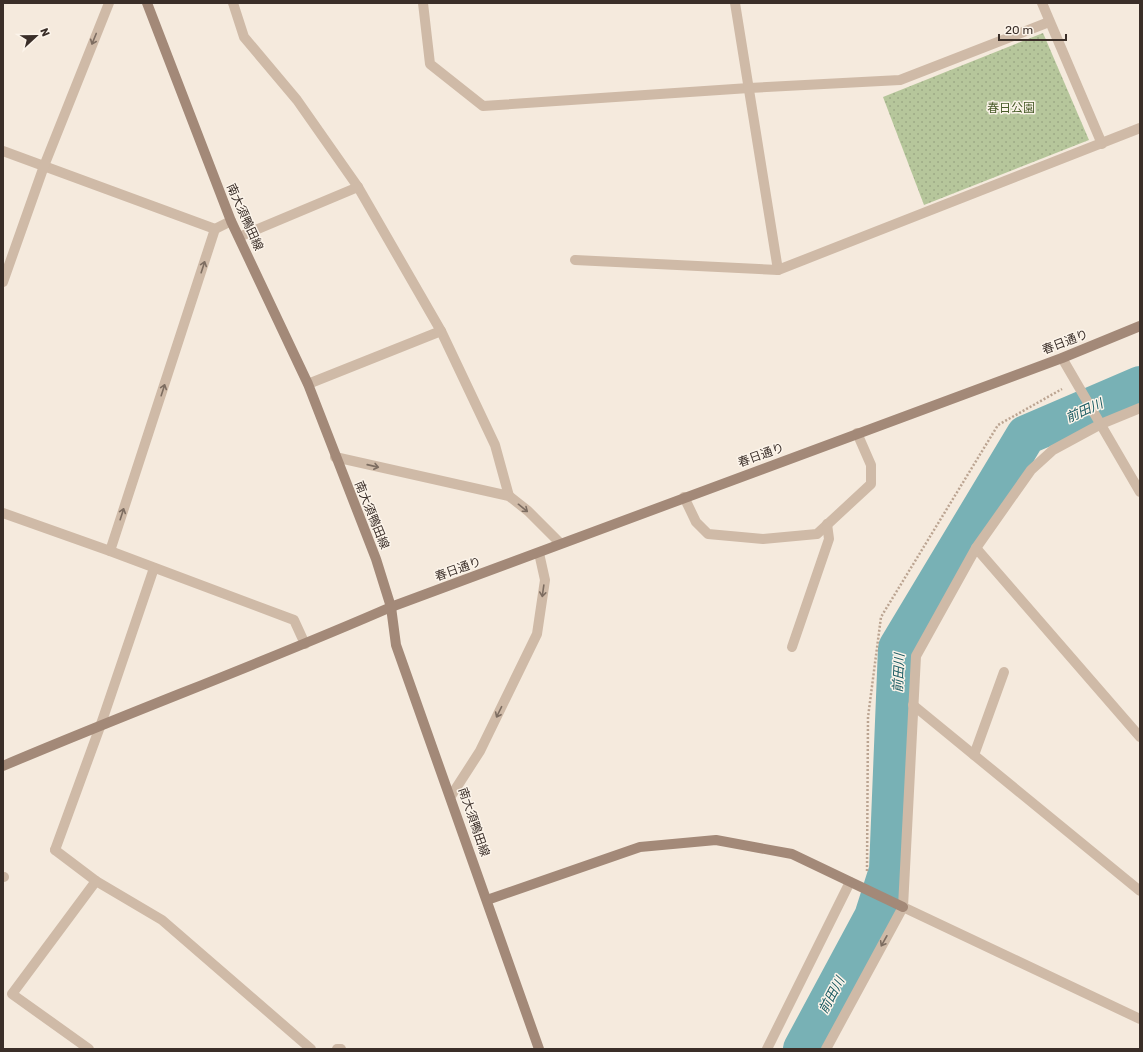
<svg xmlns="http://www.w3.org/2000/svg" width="1143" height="1052" font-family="Rubik,'Noto Sans JP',sans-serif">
<defs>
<pattern id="grass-dots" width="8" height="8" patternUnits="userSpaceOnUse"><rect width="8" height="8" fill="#b6c69b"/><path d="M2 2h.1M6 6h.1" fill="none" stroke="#9daa86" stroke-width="1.8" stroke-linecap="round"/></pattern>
</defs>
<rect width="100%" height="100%" fill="#f5eadd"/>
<polygon fill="url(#grass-dots)" points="1043,33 1089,140 924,205 883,97"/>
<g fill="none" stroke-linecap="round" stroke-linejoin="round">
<polyline stroke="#78b1b5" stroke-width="40" points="803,1049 874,917 889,870 898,648 1026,435 1140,386"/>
<polyline stroke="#bba491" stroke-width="2.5" stroke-dasharray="2 2" stroke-linecap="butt" points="867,871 868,717 881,617 998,425 1062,389"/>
<g stroke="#cfbaa7" stroke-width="10">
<polyline points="233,3 244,37 297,100 358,187 441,331 495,445 509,496"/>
<polyline points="55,850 101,724"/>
</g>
<g stroke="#cfbaa7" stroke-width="10">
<polyline points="423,3 430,64 483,106 749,88 900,80 1049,22"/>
<polyline points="735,3 778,270"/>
<polyline points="1042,3 1102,144"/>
<polyline points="3,151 215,229 231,221"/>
<polyline points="239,237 358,187"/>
<polyline points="575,260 778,270 1140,128"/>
<polyline points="3,282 44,166 109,3"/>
<polyline points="1062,358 1140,492"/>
<polyline points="308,384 441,331"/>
<polyline points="335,457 509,496 528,511 560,543"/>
<polyline points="684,497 696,522 708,534 763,539 817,534 871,484 871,465 857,433"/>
<polyline points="3,513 110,551 294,620 305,644"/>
<polyline points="976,548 1140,737"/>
<polyline points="110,551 215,229"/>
<polyline points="792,647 829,539 827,524"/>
<polyline points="913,705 1140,891"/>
<polyline points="101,724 154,568"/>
<polyline points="974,755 1004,672"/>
<polyline points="451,796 480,751 537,634 545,580 539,553"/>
<polyline points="55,850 96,881 162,920 311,1049"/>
<polyline points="3,877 4,877"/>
<polyline points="903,907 1140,1019"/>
<polyline points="89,1049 12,994 96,881"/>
<polyline points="337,1049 341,1049"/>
<polyline points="767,1049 850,882"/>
<polyline points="826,1049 903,907 916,656 976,548 1031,470 1053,450 1101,424 1140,408"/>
</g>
<g stroke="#a38978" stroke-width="10">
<polyline points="147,3 231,221 308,384 376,559 391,607 396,645 539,1049"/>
<path d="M3,766c129,-55 260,-103 388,-159l671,-249 78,-32"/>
<polyline points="487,900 640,847 716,840 792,854 903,907"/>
</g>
</g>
<defs><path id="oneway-shaft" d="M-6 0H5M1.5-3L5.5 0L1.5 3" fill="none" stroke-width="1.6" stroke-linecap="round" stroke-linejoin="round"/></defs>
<g stroke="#7d6d61">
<use href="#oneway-shaft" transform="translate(94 39) rotate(112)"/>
<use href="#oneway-shaft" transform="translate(203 267) rotate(-72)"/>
<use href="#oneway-shaft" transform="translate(163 390) rotate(-72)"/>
<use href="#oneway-shaft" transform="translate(373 466) rotate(13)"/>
<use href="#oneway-shaft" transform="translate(523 508) rotate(39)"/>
<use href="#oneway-shaft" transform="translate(122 514) rotate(-72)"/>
<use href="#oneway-shaft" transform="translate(543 591) rotate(98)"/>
<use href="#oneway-shaft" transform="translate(499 712) rotate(116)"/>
<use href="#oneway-shaft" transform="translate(884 941) rotate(119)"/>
</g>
<g text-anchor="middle" stroke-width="3" stroke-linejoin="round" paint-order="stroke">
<g font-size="12" fill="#485b29" stroke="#fcf4ea">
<text x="1011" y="112">春日公園</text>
</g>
<g font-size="12" fill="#3a2e28" stroke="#fcf4ea">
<text transform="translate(245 217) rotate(66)" y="4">南大須鴨田線</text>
<text transform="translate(1065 342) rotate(-21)" y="4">春日通り</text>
<text transform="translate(761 455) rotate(-20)" y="4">春日通り</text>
<text transform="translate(372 515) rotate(68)" y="4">南大須鴨田線</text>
<text transform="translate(458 569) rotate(-20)" y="4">春日通り</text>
<text transform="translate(474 822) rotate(71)" y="4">南大須鴨田線</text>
</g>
<g font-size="13" font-style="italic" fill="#195a61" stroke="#fcf4ea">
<text transform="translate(1084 410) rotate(-24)" y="5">前田川</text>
<text transform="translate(898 673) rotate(-87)" y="5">前田川</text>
<text transform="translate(831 995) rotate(-62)" y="5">前田川</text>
</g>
</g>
<rect width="1143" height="1052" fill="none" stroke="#3a2e28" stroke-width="8"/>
<g transform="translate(36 36) rotate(68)" stroke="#fcf4ea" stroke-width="3" paint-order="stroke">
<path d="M0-3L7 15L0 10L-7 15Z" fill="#3a2e28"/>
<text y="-6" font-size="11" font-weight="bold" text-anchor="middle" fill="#3a2e28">N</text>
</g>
<path d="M999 34v6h67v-6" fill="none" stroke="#3a2e28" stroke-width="2"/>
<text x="1005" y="34" font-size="12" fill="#3a2e28" stroke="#fcf4ea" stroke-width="3" paint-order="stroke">20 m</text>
</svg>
